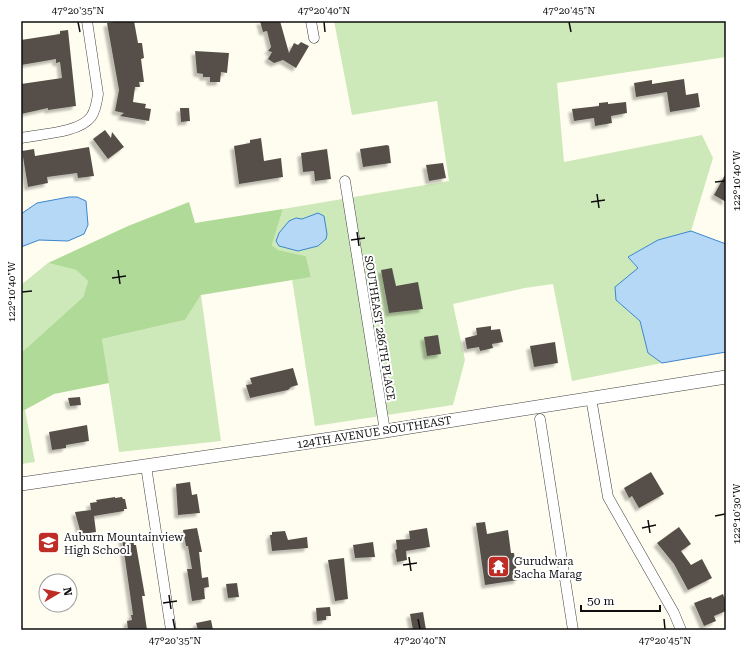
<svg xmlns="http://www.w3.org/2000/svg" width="747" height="651" font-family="'Roboto Serif',serif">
<defs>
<filter id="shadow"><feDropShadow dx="-3.5" dy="3.5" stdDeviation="1" flood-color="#0004"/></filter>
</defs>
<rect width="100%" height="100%" fill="#fffdef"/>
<g fill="#cee9b9">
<polygon points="334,21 726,21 726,57 557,83 564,162 702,135 713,158 691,231 658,240 628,257 638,268 616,300 640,321 648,353 662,363 572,381 553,284 525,288 453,304 465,360 453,405 315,426 292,279 311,277 306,256 277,250 272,245 283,209 449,181 437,101 352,115"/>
<polygon points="48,263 76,270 88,281 83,297 21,353 21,285"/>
<polygon points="201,295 221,441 119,452 102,339 185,320"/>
<polygon points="25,410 35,462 21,464 21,412"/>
</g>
<polygon fill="#b0da98" points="189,202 195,223 283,209 272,245 278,250 306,256 311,277 201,295 185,320 102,339 109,383 54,394 21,412 21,353 83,297 88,281 76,270 48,263 128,226"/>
<g fill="#b4d8f6" stroke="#3b86cd">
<polygon points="69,197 77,197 86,201 88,225 84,234 68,241 39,240 21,247 21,214 37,203"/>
<polygon points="318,213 324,216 327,234 326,239 318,246 298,251 279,246 276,241 279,233 289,221 296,218 302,219"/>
<polygon points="691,231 726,244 726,352 662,363 648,353 640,321 616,300 615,287 638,268 628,257 658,240"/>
</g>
<g fill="#57504a" filter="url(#shadow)">
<polygon points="122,21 134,21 138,43 142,43 144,58 141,59 144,82 139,82 140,87 135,87 133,102 146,104 145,108 151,109 149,121 120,116 124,113 115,111 119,90 107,23"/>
<polygon points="260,21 280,21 289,53 294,43 298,45 301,42 309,46 296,68 283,60 274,63 268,59 272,52 268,51 271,47 267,31 263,32"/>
<polygon points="68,30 76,106 48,110 48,108 21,114 21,84 62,78 60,62 56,63 56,59 21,65 21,40 60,34 60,31"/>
<polygon points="195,51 229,53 227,73 221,72 220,82 210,82 210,77 203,77 203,74 197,73"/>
<polygon points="684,79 686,95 698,93 700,107 670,112 667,92 636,97 634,83 652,80 652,84"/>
<polygon points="608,102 608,104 626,102 627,113 611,116 612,123 595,126 594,118 574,121 572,109 599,106 599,103"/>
<polygon points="180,108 189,108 190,121 181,122"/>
<polygon points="105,130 111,138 112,132 124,147 108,159 93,139"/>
<polygon points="261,138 264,161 281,158 283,177 239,184 234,146 250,143 250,140"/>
<polygon points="387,145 389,146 391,163 363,167 360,149"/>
<polygon points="89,147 94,176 78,178 77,173 47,177 48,183 28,187 22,151 34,149 35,156"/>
<polygon points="327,149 331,179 315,181 314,171 303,172 301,153"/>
<polygon points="443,163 446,178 429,181 426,165"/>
<polygon points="726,173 726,202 714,195"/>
<polygon points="392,268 396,286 418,282 423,309 389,313 381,270"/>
<polygon points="491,326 491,330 500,329 503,342 492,344 493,348 480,351 479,347 467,349 465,338 477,335 476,328"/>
<polygon points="438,335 441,354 427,356 424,337"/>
<polygon points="555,342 558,363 534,367 530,346"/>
<polygon points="293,368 298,385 291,387 288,390 250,398 246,385 252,384 250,378"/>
<polygon points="80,397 81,405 70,406 68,398"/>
<polygon points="87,425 89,441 66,445 66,448 52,450 49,432"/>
<polygon points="651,472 664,494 639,508 632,496 629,498 624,488"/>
<polygon points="190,482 192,495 197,494 200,513 178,515 176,484"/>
<polygon points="115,497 115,498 122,497 123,499 125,499 127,509 124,509 124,511 94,516 96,532 81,534 75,512 91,510 90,503 97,502 96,500"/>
<polygon points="485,522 487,534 508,530 511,553 514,553 518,580 485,585 476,523"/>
<polygon points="679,527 691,544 681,551 691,565 702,559 712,578 688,590 674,564 657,543"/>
<polygon points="197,528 202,552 199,552 202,578 208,577 209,587 204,588 205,599 192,601 187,569 192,569 188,546 186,546 183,530"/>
<polygon points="427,528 430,547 406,551 407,560 397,562 395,550 397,549 396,540 410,539 409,531"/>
<polygon points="285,531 288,540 307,537 308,548 272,551 270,535 272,535 272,532"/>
<polygon points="133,536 134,545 136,545 145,596 142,596 147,630 128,630 127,621 132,620 131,615 133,615 122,538"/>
<polygon points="373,542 375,557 355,558 353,545"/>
<polygon points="344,558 348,599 335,601 328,560"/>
<polygon points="237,583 239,597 228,598 226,584"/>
<polygon points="723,594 726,602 726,611 714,616 716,621 704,626 694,603 707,598 711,597 712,599"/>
<polygon points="330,607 331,616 326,616 326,620 317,621 316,608"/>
<polygon points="423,612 426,630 413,630 410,614"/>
<polygon points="211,620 213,630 198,630 196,623"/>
</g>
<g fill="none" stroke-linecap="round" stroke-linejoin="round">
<defs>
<g id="minor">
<polyline points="311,21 314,38"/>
<path d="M21,138c19,-4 58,-5 70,-21 5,-7 6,-16 7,-23l-11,-73"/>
<polyline points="345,181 385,431"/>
<polyline points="591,398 608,497 674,613 681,630"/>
<polyline points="540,419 573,630"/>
<polyline points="146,466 171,630"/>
</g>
<polyline id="tertiary" points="21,484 385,431 726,377"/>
</defs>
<use href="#minor" stroke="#414141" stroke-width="11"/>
<use href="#tertiary" stroke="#414141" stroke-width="14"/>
<use href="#minor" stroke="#fff" stroke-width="10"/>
<use href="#tertiary" stroke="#fff" stroke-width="13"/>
</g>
<path fill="none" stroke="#0e0e0e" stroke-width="1.5" d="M78,22l2,10M324,22l1,10M569,22l2,10M715,182l10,-1M597,194l2,14M591,202l14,-2M357,232l2,14M351,240l14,-2M118,270l2,14M112,278l14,-2M22,292l10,-1M715,516l10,-2M648,520l2,13M642,528l14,-3M409,557l2,14M403,565l14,-2M169,595l2,14M163,603l14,-2M173,619l2,10M418,619l2,10M664,619l1,10"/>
<defs>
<symbol id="school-square" viewBox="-11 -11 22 22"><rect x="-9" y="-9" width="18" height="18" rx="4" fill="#bf2c25" stroke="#fff"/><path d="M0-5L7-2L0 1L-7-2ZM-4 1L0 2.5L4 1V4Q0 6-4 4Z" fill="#fff"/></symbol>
<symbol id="temple-square" viewBox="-11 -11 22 22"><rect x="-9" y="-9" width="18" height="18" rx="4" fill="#bf2c25" stroke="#fff"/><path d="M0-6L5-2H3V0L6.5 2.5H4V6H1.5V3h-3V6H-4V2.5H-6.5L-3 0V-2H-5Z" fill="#fff"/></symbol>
</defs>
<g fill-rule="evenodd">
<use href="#school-square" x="36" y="530" width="25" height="25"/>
<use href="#temple-square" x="486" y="554" width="25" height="25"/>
</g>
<g text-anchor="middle" stroke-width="4" stroke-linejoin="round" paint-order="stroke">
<g font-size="11" fill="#0e0e0e" stroke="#fff">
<text transform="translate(380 328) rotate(81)" y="4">SOUTHEAST 286TH PLACE</text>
<text transform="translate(374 432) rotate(-9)" y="4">124TH AVENUE SOUTHEAST</text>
</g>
<g font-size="11" fill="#0e0e0e" stroke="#fff" text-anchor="start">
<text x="64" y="541">Auburn Mountainview<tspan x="64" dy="13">High School</tspan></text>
<text x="514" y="565">Gurudwara<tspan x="514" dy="13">Sacha Marag</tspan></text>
</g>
</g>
<rect width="747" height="651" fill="none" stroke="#ffffff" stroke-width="44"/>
<g transform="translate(58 593) rotate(81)"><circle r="19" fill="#ffffff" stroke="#9f9f9f"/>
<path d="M0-3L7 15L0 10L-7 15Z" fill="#bf2c25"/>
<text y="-6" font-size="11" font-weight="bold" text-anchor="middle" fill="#0e0e0e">N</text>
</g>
<path d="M581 605v6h79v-6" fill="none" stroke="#0e0e0e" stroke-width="2"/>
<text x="587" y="605" font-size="12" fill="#0e0e0e" stroke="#ffffff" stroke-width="3" paint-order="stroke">50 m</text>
<rect x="22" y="22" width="703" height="607" fill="none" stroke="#0e0e0e" stroke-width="1.5"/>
<g font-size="10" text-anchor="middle" fill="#0e0e0e">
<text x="78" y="14">47°20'35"N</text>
<text x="324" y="14">47°20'40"N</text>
<text x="569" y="14">47°20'45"N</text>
<text transform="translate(736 181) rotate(-90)" y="4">122°10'40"W</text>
<text transform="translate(11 292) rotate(-90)" y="4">122°10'40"W</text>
<text transform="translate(736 514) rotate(-90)" y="4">122°10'30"W</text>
<text x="175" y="644">47°20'35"N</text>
<text x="420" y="644">47°20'40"N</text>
<text x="665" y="644">47°20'45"N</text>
</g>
</svg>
